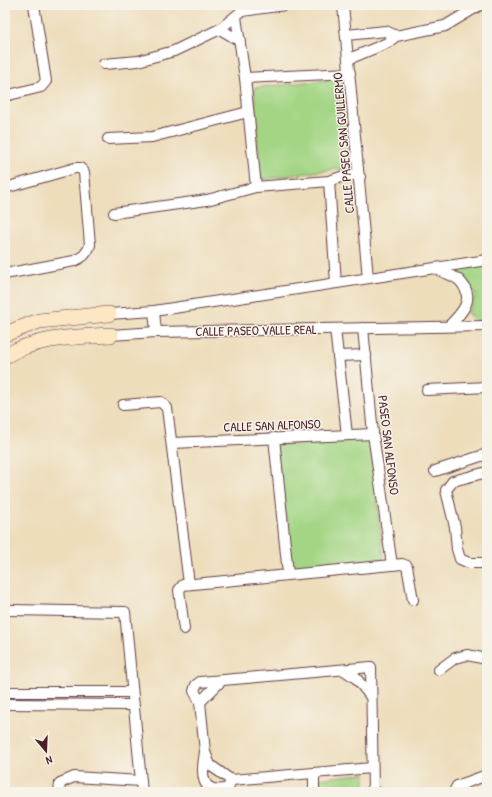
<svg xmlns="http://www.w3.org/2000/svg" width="492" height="797" font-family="'Patrick Hand',sans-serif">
<rect width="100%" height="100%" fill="#f7f3e8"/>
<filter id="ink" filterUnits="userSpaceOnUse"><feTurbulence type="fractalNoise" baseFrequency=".025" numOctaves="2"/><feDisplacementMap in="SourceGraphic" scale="8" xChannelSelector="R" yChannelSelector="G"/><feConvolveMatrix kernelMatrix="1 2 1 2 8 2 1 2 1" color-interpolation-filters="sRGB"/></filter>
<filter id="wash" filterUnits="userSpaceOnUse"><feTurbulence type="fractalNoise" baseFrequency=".012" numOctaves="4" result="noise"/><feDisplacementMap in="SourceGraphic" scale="16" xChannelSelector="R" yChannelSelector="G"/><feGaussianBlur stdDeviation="0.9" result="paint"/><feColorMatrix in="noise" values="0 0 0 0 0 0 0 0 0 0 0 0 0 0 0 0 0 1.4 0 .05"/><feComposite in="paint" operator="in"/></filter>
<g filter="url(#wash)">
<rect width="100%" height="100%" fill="#edddbb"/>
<g fill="#a3d584" stroke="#767a58">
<polygon points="342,78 348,167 260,180 254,88"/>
<polygon points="487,265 487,322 476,321 467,313 476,295 454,269"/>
<polygon points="370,437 384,560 292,569 277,445"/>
<polygon points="365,773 365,792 318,792 319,779"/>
</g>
</g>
<g filter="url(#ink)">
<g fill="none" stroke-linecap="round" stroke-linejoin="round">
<defs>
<g id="street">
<polyline points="343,5 368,278"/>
<polyline points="242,11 285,5"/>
<polyline points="236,17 245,78 256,187"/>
<polyline points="220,29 240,41"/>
<polyline points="346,35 386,31 396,36"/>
<polyline points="349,59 387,43 396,36 445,26 480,5"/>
<polyline points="104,64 138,61 174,51 220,29 249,5"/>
<polyline points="245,78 350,73"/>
<polyline points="5,96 41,87 46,81 34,5"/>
<polyline points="108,139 152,137 248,112"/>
<polyline points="329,181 336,283"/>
<path d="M5,188l70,-20h5l4,4 6,73c-3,9 -7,12 -16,16l-69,13"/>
<polyline points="114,213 207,200 256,187 329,181 347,175 354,175 360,177"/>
<path d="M436,269c6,3 17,6 23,11 18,18 3,33 -10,46"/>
<polyline points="154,311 156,332"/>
<polyline points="109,314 154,311 487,260"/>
<polyline points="363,328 373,434 392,565"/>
<polyline points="335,329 347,435"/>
<polyline points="111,335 156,332 487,326"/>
<polyline points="338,356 366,355"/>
<polyline points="427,390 487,387"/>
<polyline points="123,405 161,402 167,408 189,584"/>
<polyline points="274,438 288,574"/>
<polyline points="172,443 373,434"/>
<polyline points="435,471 487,454"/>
<polyline points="487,472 453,481 446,490 455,527 457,549 460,559 469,563 487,563"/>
<polyline points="10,610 125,612 142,792"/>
<polyline points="184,629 179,590 183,585 402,564 407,566 413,600"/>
<polyline points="344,670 356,678 371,697"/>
<polyline points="439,670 455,658 467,655 487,659"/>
<polyline points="221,681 200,702 205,752 210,765 231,780 372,768"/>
<polyline points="5,692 132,692"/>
<polyline points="200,702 194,691 196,685 200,682 371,667 373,792"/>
<polyline points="5,704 133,705"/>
<path d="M205,752c-4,21 -5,44 23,36l3,-8"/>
<polyline points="59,792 60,783 74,777 141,781"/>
<polyline points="314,792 314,774"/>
<polyline points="454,792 457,786 487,775"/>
</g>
<g id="secondary">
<polyline points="5,334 39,321 109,314"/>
<path d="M5,356c33,-19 69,-19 106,-21"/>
</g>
</defs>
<use href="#street" stroke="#623c41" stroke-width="12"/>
<use href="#secondary" stroke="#623c41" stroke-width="16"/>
<use href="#street" stroke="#fff" stroke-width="10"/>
<use href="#secondary" stroke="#fce6c4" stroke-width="15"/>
</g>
</g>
<g text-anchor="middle" stroke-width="3" stroke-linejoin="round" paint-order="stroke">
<g font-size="13" fill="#4a1f2b" stroke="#f7f3e8">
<text transform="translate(343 143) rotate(-95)" y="5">CALLE PASEO SAN GUILLERMO</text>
<text transform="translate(256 330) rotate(-1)" y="5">CALLE PASEO VALLE REAL</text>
<text transform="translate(272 425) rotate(-2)" y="5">CALLE SAN ALFONSO</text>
<text transform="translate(389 445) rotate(83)" y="5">PASEO SAN ALFONSO</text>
</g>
</g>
<rect width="492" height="797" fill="none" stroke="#f7f3e8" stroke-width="20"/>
<g transform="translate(46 751) rotate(161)" stroke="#f7f3e8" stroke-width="3" paint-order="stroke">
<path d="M0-3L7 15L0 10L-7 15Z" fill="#4a1f2b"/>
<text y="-6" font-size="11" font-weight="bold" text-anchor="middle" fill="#4a1f2b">N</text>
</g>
</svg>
